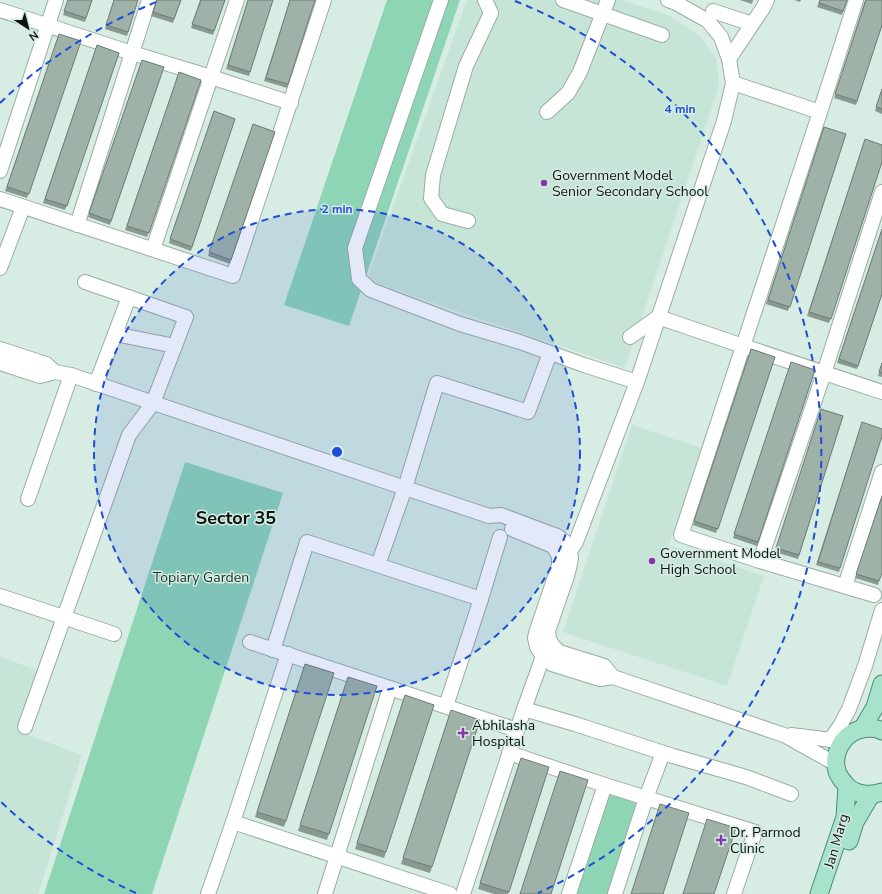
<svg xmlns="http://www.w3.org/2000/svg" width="882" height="894" font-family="'Nunito Sans',sans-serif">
<rect width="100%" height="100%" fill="#d7ece2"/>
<g fill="#c7e5d7">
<polygon points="467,0 620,0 668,15 700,36 716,58 719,86 625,368 367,280"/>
<polygon points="632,425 701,448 669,545 764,576 727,686 563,632"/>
<polygon points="0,657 40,671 20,732 82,755 38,894 0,894"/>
</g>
<g fill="#8ed5b6">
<polygon points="387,0 460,0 349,326 284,305"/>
<polygon points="185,462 283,493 152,894 44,894"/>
<polygon points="610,794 639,804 608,894 575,894"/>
</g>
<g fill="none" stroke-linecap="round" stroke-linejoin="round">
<defs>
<g id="minor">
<polyline points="441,0 355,248 359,279 371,290 460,324 520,342 584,365 637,382"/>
<polyline points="563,0 662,35"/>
<polyline points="856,0 820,112 681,535 760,561 874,595"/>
<polyline points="0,10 132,53 211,77 291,103"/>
<polyline points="713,11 752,24"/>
<polyline points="729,59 763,8 767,0"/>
<polyline points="733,83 820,112"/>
<polyline points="547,112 568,93 580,72 608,0"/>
<polyline points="0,171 56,0"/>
<path d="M0,199c78,26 156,51 233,77l91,-276"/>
<polyline points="468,221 442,214 431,198 433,175 466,66 491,13 485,0"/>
<polyline points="77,225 149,0"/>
<polyline points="153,249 237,0"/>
<polyline points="0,268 23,207"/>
<polyline points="115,334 175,346"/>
<polyline points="630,337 658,317 743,346 882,392"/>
<polyline points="0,349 46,364 55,372"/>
<polyline points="0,363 40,376 55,372 71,375 405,488 489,516 501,515 557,536 564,541 569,549 571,558 570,564 567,576 548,631 549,640 553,646 559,652 604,666 613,677"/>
<polyline points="96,384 129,297"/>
<polyline points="28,499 71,375"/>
<polyline points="512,529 553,546 559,556 559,565 536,633 535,638 537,647 540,652 552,664 600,679 613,677 784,735 836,764"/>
<polyline points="559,556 570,551 576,542 637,382 724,121 733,83 729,59 721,37 708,21 676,3 668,0"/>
<polyline points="760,561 824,373 882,192"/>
<polyline points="378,565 405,488 437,383 528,412 550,353"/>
<polyline points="845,586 882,472"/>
<polyline points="0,596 114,634"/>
<polyline points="481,599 500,537"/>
<polyline points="250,642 517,730"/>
<polyline points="273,650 307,542 481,599 446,706"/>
<polyline points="524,709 575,724 673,756 746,777 791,794"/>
<polyline points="25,727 129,435 153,403 186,317 85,282"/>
<polyline points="791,735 840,741"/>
<polyline points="830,740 840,726 849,709 865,666 882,610"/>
<polyline points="509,753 605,785 755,832 734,894"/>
<polyline points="233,822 450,894"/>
<polyline points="208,894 233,822 288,654"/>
<polyline points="325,894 390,688"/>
<polyline points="463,894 524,709 546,648"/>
<polyline points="569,894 605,785"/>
<polyline points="615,894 646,798 663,753"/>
</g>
<g id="major">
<polyline points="862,729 875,707 882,684"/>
<path d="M882,731c-6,-4 -17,-3 -24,-1 -16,6 -26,24 -21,41 0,3 3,5 4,8 2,2 4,5 6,7 8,9 24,10 35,6"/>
<polyline points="849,841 855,822 871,795"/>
<polyline points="819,894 845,817 847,787"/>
</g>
</defs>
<use href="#minor" stroke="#99ada3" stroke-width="16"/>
<use href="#major" stroke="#4b8d72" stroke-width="19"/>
<use href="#minor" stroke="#fff" stroke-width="14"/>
<use href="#major" stroke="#a7e2ca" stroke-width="17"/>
</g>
<g fill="#889990">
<polygon points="68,0 92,0 85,22 63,15"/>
<polygon points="114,0 138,0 127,36 105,29"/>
<polygon points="156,0 181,0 173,23 151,16"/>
<polygon points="200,0 225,0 213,35 191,28"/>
<polygon points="248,0 273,0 249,76 226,69"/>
<polygon points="290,0 315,0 287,88 264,81"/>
<polygon points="740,0 753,0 752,4"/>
<polygon points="794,0 801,0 800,2"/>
<polygon points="820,0 847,0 842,15 817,7"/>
<polygon points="865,0 882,25 856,105 834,98"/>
<polygon points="59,34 81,41 27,198 5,191"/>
<polygon points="97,45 119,53 65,210 43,203"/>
<polygon points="142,60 164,67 110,225 88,217"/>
<polygon points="179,72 201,80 147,237 125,230"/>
<polygon points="882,88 882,114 875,111"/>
<polygon points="214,111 235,119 191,251 169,243"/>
<polygon points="253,124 275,132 230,264 208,256"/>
<polygon points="824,127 846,134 788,311 766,304"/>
<polygon points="864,143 882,162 829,323 807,316"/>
<polygon points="882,229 882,294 857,369 837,363"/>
<polygon points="751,349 775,357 716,533 693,525"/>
<polygon points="791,362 815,370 757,546 733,538"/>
<polygon points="882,363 882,377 878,376"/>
<polygon points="821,409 843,416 798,559 775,552"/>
<polygon points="862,422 882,436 839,572 816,565"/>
<polygon points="882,496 879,581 878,585 855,578"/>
<polygon points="303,670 286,821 284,827 255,817"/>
<polygon points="346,683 329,834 327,840 298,831"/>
<polygon points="403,701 386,852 384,858 355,849"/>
<polygon points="449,716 432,867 430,873 401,864"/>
<polygon points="519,764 549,767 508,894 494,894 478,889"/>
</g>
<g fill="#9eb2a8" stroke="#6f7d76">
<polygon points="68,0 92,0 86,18 64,11"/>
<polygon points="114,0 138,0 128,32 106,25"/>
<polygon points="157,0 181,0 174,19 153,12"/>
<polygon points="201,0 225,0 214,31 192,24"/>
<polygon points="248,0 273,0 250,72 228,65"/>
<polygon points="290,0 315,0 288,84 266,78"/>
<polygon points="820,0 847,0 843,11 819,3"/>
<polygon points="866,0 882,0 882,25 857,101 835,94"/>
<polygon points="59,34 81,41 29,194 7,187"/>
<polygon points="97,45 119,53 67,206 45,199"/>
<polygon points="142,60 164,67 111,221 89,213"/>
<polygon points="179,72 201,80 149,233 127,226"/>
<polygon points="882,89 882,109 876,107"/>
<polygon points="214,111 235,119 192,247 170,239"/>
<polygon points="253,124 275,132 231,260 209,252"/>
<polygon points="824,127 846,134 790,307 768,300"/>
<polygon points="865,139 882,145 882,162 831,319 809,312"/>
<polygon points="882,229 882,294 858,366 839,359"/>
<polygon points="751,349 775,357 718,529 694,521"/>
<polygon points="791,362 815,370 758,542 734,534"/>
<polygon points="882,363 882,373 879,372"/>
<polygon points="821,409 843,416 799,555 776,548"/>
<polygon points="862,422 882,429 882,436 840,568 818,562"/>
<polygon points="882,496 882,573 879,581 856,574"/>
<polygon points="305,664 334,673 286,821 257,812"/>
<polygon points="348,677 377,686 329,834 300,825"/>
<polygon points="405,695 434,705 386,852 357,843"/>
<polygon points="451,710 480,720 432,867 403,858"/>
<polygon points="521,758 549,767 509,892 480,883"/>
<polygon points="560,771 588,780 551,894 520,894"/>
<polygon points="660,804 689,813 663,894 631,894"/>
<polygon points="707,819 736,828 714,894 683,894"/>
</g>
<circle cx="337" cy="452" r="243" fill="#1d4ed8" fill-opacity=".12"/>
<g fill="none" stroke="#1d4ed8" stroke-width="2" stroke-dasharray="7 5">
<circle cx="337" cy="452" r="243"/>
<path d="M136 893A485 485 0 0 1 0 801M0 103A485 485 0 0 1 159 1M515 1A485 485 0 0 1 538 893"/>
</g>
<g fill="#8736a6" stroke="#d7ece2" stroke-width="1.5">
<circle cx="544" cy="183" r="4"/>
<circle cx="652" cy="561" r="4"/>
<path d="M461 727h4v4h4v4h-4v4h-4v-4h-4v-4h4z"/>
<path d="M719 834h4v4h4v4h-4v4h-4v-4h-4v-4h4z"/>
</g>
<g text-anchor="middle" stroke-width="3" stroke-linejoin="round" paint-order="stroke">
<g font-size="14" fill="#0d1411" stroke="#d7ece2" text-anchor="start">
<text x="552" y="180">Government Model<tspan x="552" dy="16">Senior Secondary School</tspan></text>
<text x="660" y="558">Government Model<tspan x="660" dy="16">High School</tspan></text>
<text x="472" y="730">Abhilasha<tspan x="472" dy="16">Hospital</tspan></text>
<text x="730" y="837">Dr. Parmod<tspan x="730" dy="16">Clinic</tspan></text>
</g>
<g font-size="14" fill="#123628" stroke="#d7ece2">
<text x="201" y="582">Topiary Garden</text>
</g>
<g font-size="14" fill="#0d1411" stroke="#d7ece2">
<text transform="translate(836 841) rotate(-74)" y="5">Jan Marg</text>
</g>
<g font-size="18" font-weight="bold" fill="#0d1411" stroke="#d7ece2">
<text x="236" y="524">Sector 35</text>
</g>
</g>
<circle cx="337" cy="452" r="6" fill="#1d4ed8" stroke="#d7ece2" stroke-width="2"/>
<g font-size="12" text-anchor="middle" font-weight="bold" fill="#1d4ed8" stroke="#d7ece2" stroke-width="3" stroke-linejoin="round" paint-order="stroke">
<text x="680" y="113">4 min</text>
<text x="337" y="213">2 min</text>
</g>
<g transform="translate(28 28) rotate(144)" stroke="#d7ece2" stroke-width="3" paint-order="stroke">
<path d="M0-3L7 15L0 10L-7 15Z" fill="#0d1411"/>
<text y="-6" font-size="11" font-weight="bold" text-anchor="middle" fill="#0d1411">N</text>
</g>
</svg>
